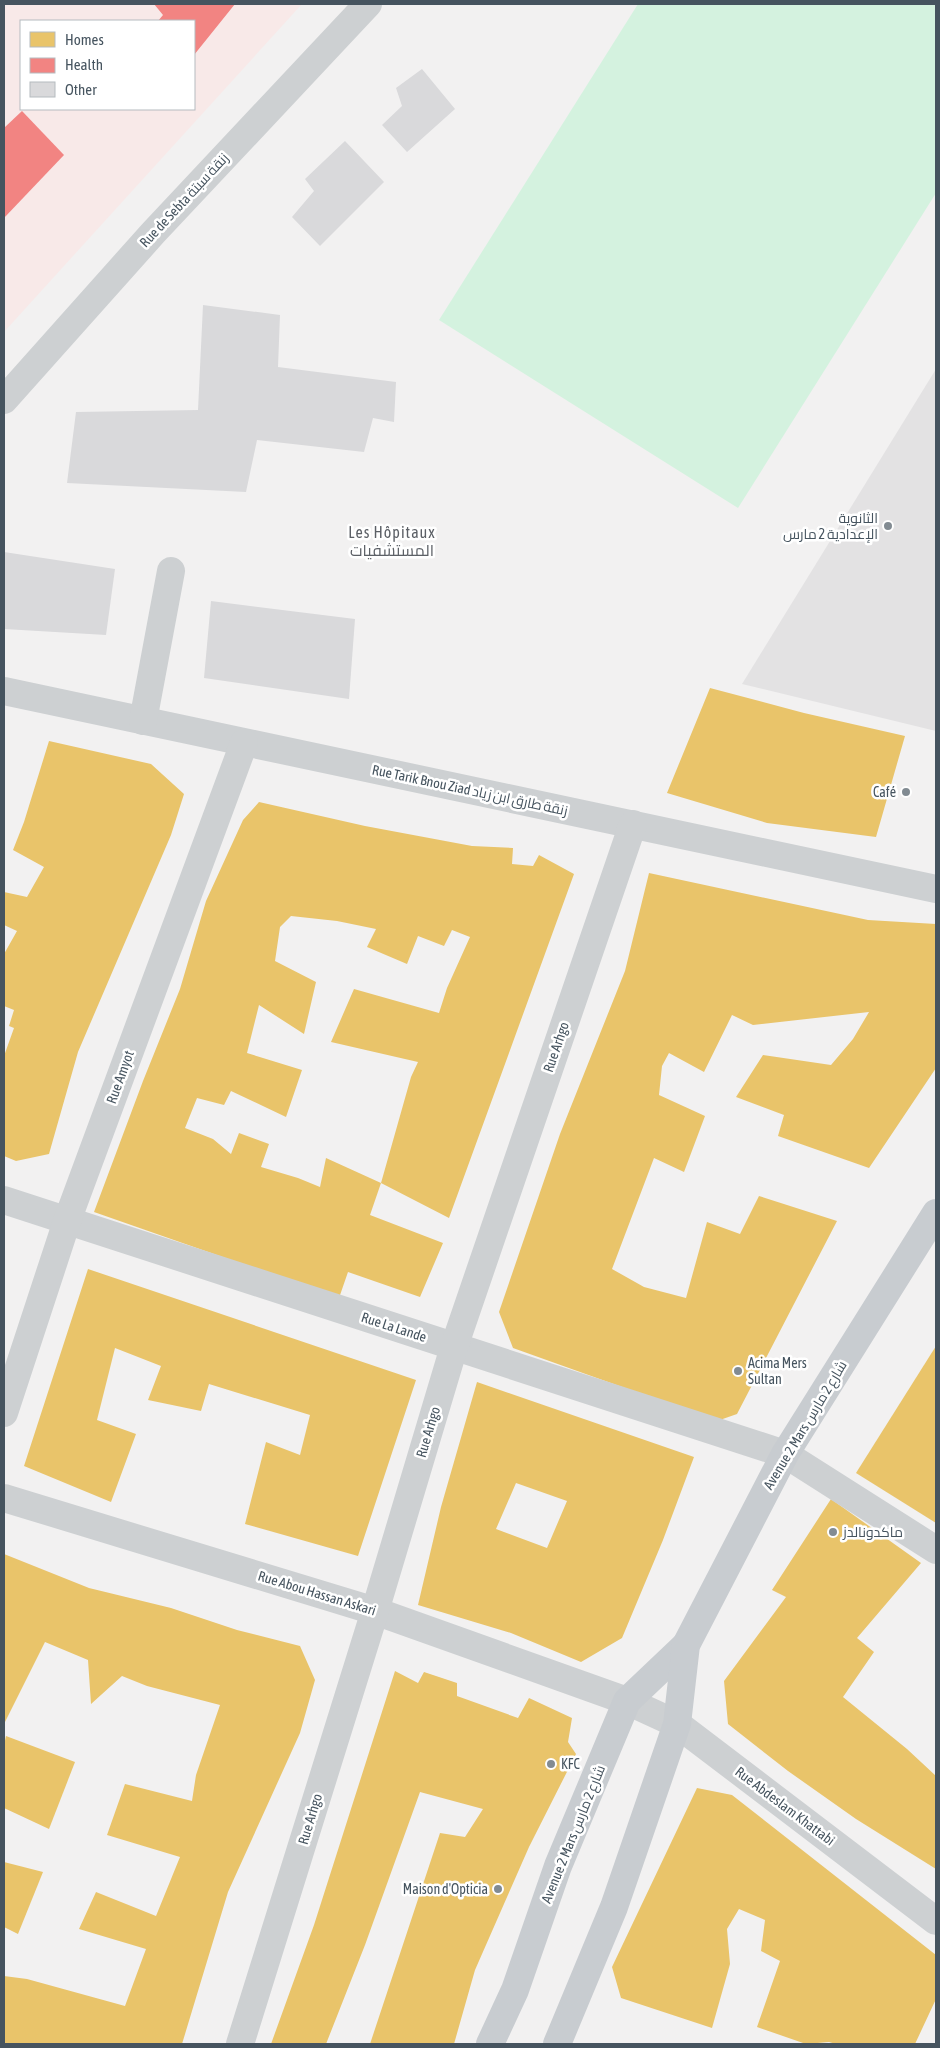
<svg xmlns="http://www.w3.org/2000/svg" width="940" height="2048" font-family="'Asap Condensed',Cairo,sans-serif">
<rect width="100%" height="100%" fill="#f2f1f1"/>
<polygon fill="#e3e2e3" points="936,369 936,731 742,684"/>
<path fill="#f8e9e8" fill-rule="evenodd" d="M4,4h298l-298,328zM21,21h173v88h-173z"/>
<polygon fill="#d4f2df" points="638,4 936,4 936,193 738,508 439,320"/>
<g fill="#e9c46a" fill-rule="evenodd">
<polygon points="710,688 804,713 905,736 876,837 767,823 667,793"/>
<polygon points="49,741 151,764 184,794 171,835 78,1052 49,1154 16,1161 4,1156 4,1056 14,1028 9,1026 14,1010 4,1006 4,954 17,931 4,925 4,892 27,897 44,867 13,850 24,822"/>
<polygon points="259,802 365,826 472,846 513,848 512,864 533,866 539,855 574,874 449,1218 381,1183 411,1077 418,1062 331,1042 354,989 439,1013 447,988 470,937 452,930 444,946 418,936 407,964 367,947 376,929 337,921 291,916 280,927 275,961 316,982 304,1034 259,1005 247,1053 302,1070 286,1117 231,1091 224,1105 197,1098 185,1128 213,1139 231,1154 239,1133 269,1144 261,1167 298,1178 320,1187 326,1158 381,1183 370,1215 443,1243 420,1297 348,1272 339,1298 94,1212 143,1081 180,989 206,901 243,820"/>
<polygon points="649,873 868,920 936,924 936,1068 869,1168 778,1136 784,1115 736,1097 763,1055 831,1065 853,1039 869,1012 753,1025 732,1015 704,1072 669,1053 662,1066 659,1095 705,1116 684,1172 654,1158 612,1269 644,1287 686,1298 707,1222 740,1234 759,1196 837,1221 737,1414 717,1421 513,1348 499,1312 560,1134 625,971"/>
<polygon points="88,1269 416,1380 358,1556 245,1524 266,1442 300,1455 310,1415 209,1384 201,1411 148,1400 161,1366 115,1348 97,1420 136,1434 111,1502 24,1466"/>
<polygon points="936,1346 936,1523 856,1473"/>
<path d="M477,1382l217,75 -31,83 -41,98 -41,24 -70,-29 -93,-28 23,-98zM516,1483l51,18 -20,47 -51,-19z"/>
<polygon points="831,1499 921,1563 857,1638 874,1652 843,1697 907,1749 936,1776 936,1869 856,1819 788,1771 728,1724 724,1681 786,1597 772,1590"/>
<polygon points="4,1554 89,1588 171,1608 237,1630 300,1646 315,1680 300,1733 228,1892 182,2044 4,2044 4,1976 27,1979 125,2006 146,1949 79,1929 96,1892 156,1916 180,1857 107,1835 125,1784 192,1801 196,1775 220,1705 147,1686 122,1676 91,1704 88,1660 45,1642 4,1724"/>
<polygon points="395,1671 418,1683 424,1672 457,1683 457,1696 518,1718 529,1698 572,1718 568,1742 576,1754 529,1847 475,1970 454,2044 370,2044 440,1833 465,1837 483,1809 420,1792 365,1945 326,2044 271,2044 314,1925"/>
<polygon points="6,1736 75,1762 49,1829 4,1808 4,1745"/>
<polygon points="697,1788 732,1795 936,1955 936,1999 915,2044 836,2044 829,2042 806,2044 757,2027 780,1961 761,1951 765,1920 739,1909 727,1929 730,1964 712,2028 621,1998 612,1967"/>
<polygon points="4,1862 43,1872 18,1934 4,1927"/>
</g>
<g fill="#f28482">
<polygon points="154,4 235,4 194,55 194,21 158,21 163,15"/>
<polygon points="22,111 64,155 4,218 4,128"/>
</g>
<g fill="#d9d9db">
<polygon points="422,69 455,109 407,152 382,125 402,106 396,88"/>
<polygon points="345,141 384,182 320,246 292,217 314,191 305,179"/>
<polygon points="203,305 280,315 278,367 396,382 394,422 373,418 364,452 257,440 246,492 67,483 76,412 198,410"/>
<polygon points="4,552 115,569 106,635 4,629"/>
<polygon points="211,601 355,619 349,699 204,678"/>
</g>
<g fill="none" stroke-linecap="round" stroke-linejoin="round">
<g stroke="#cdd0d2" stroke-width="28">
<polyline points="4,400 153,233 368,4"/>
<polyline points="4,691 936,889"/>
<polyline points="143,721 171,571"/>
<polyline points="4,1200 785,1454 936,1550"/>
<polyline points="4,1413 67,1221 244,743"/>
<polyline points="4,1498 375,1611 627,1701 677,1724 936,1921"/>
<polyline points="240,2044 375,1611 454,1347 633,824"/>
</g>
<g stroke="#c8ccd0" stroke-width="28">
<polyline points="490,2044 515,1990 558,1866 627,1701 686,1645"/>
<polyline points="557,2044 614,1907 677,1724 686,1645 785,1454 936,1213"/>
</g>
</g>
<g fill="#828b92" stroke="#fff" stroke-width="2">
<circle cx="888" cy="526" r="5"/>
<circle cx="906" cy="792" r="5"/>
<circle cx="738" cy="1371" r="5"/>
<circle cx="833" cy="1532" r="5"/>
<circle cx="551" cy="1764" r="5"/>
<circle cx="498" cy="1889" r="5"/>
</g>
<g text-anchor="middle" stroke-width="5" stroke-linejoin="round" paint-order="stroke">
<g font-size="14" fill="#46545f" stroke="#fff">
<text transform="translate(184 200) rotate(-47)" y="5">Rue de Sebta زنقة سبتة</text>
<text transform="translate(470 790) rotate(12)" y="5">Rue Tarik Bnou Ziad زنقة طارق ابن زياد</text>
<text transform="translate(556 1047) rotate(-71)" y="5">Rue Arhgo</text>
<text transform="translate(120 1077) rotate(-70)" y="5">Rue Amyot</text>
<text transform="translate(394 1327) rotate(18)" y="5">Rue La Lande</text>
<text transform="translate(805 1425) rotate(-59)" y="5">Avenue 2 Mars شارع 2 مارس</text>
<text transform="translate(428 1432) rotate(-73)" y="5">Rue Arhgo</text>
<text transform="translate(317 1593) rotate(17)" y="5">Rue Abou Hassan Askari</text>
<text transform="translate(785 1806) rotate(37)" y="5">Rue Abdeslam Khattabi</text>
<text transform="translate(310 1819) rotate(-73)" y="5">Rue Arhgo</text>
<text transform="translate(573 1834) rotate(-68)" y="5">Avenue 2 Mars شارع 2 مارس</text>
</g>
<g font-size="14" fill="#46545f" stroke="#fff" text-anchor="end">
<text x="878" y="523">الثانوية<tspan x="878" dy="16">الإعدادية 2 مارس</tspan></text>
<text x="896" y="797">Café</text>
<text x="748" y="1368" text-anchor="start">Acima Mers<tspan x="748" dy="16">Sultan</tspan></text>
<text x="843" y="1537" text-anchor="start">ماكدونالدز</text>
<text x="561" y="1769" text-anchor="start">KFC</text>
<text x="488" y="1894">Maison d'Opticia</text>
</g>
<g font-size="16" letter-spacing="1" fill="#5c6066" stroke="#fff">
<text x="392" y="538">Les Hôpitaux<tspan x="392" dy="18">المستشفيات</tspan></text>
</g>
</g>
<rect width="940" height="2048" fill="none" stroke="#46545f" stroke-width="10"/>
<rect x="20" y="20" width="175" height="90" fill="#ffffff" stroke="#b5bbbf"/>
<rect x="30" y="32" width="25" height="15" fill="#e9c46a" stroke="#b5bbbf"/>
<text x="65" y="45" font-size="15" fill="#46545f">Homes</text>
<rect x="30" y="58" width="25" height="15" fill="#f28482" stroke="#b5bbbf"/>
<text x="65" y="70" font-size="15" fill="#46545f">Health</text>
<rect x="30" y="82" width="25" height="15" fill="#d9d9db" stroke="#b5bbbf"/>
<text x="65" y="95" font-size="15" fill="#46545f">Other</text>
</svg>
